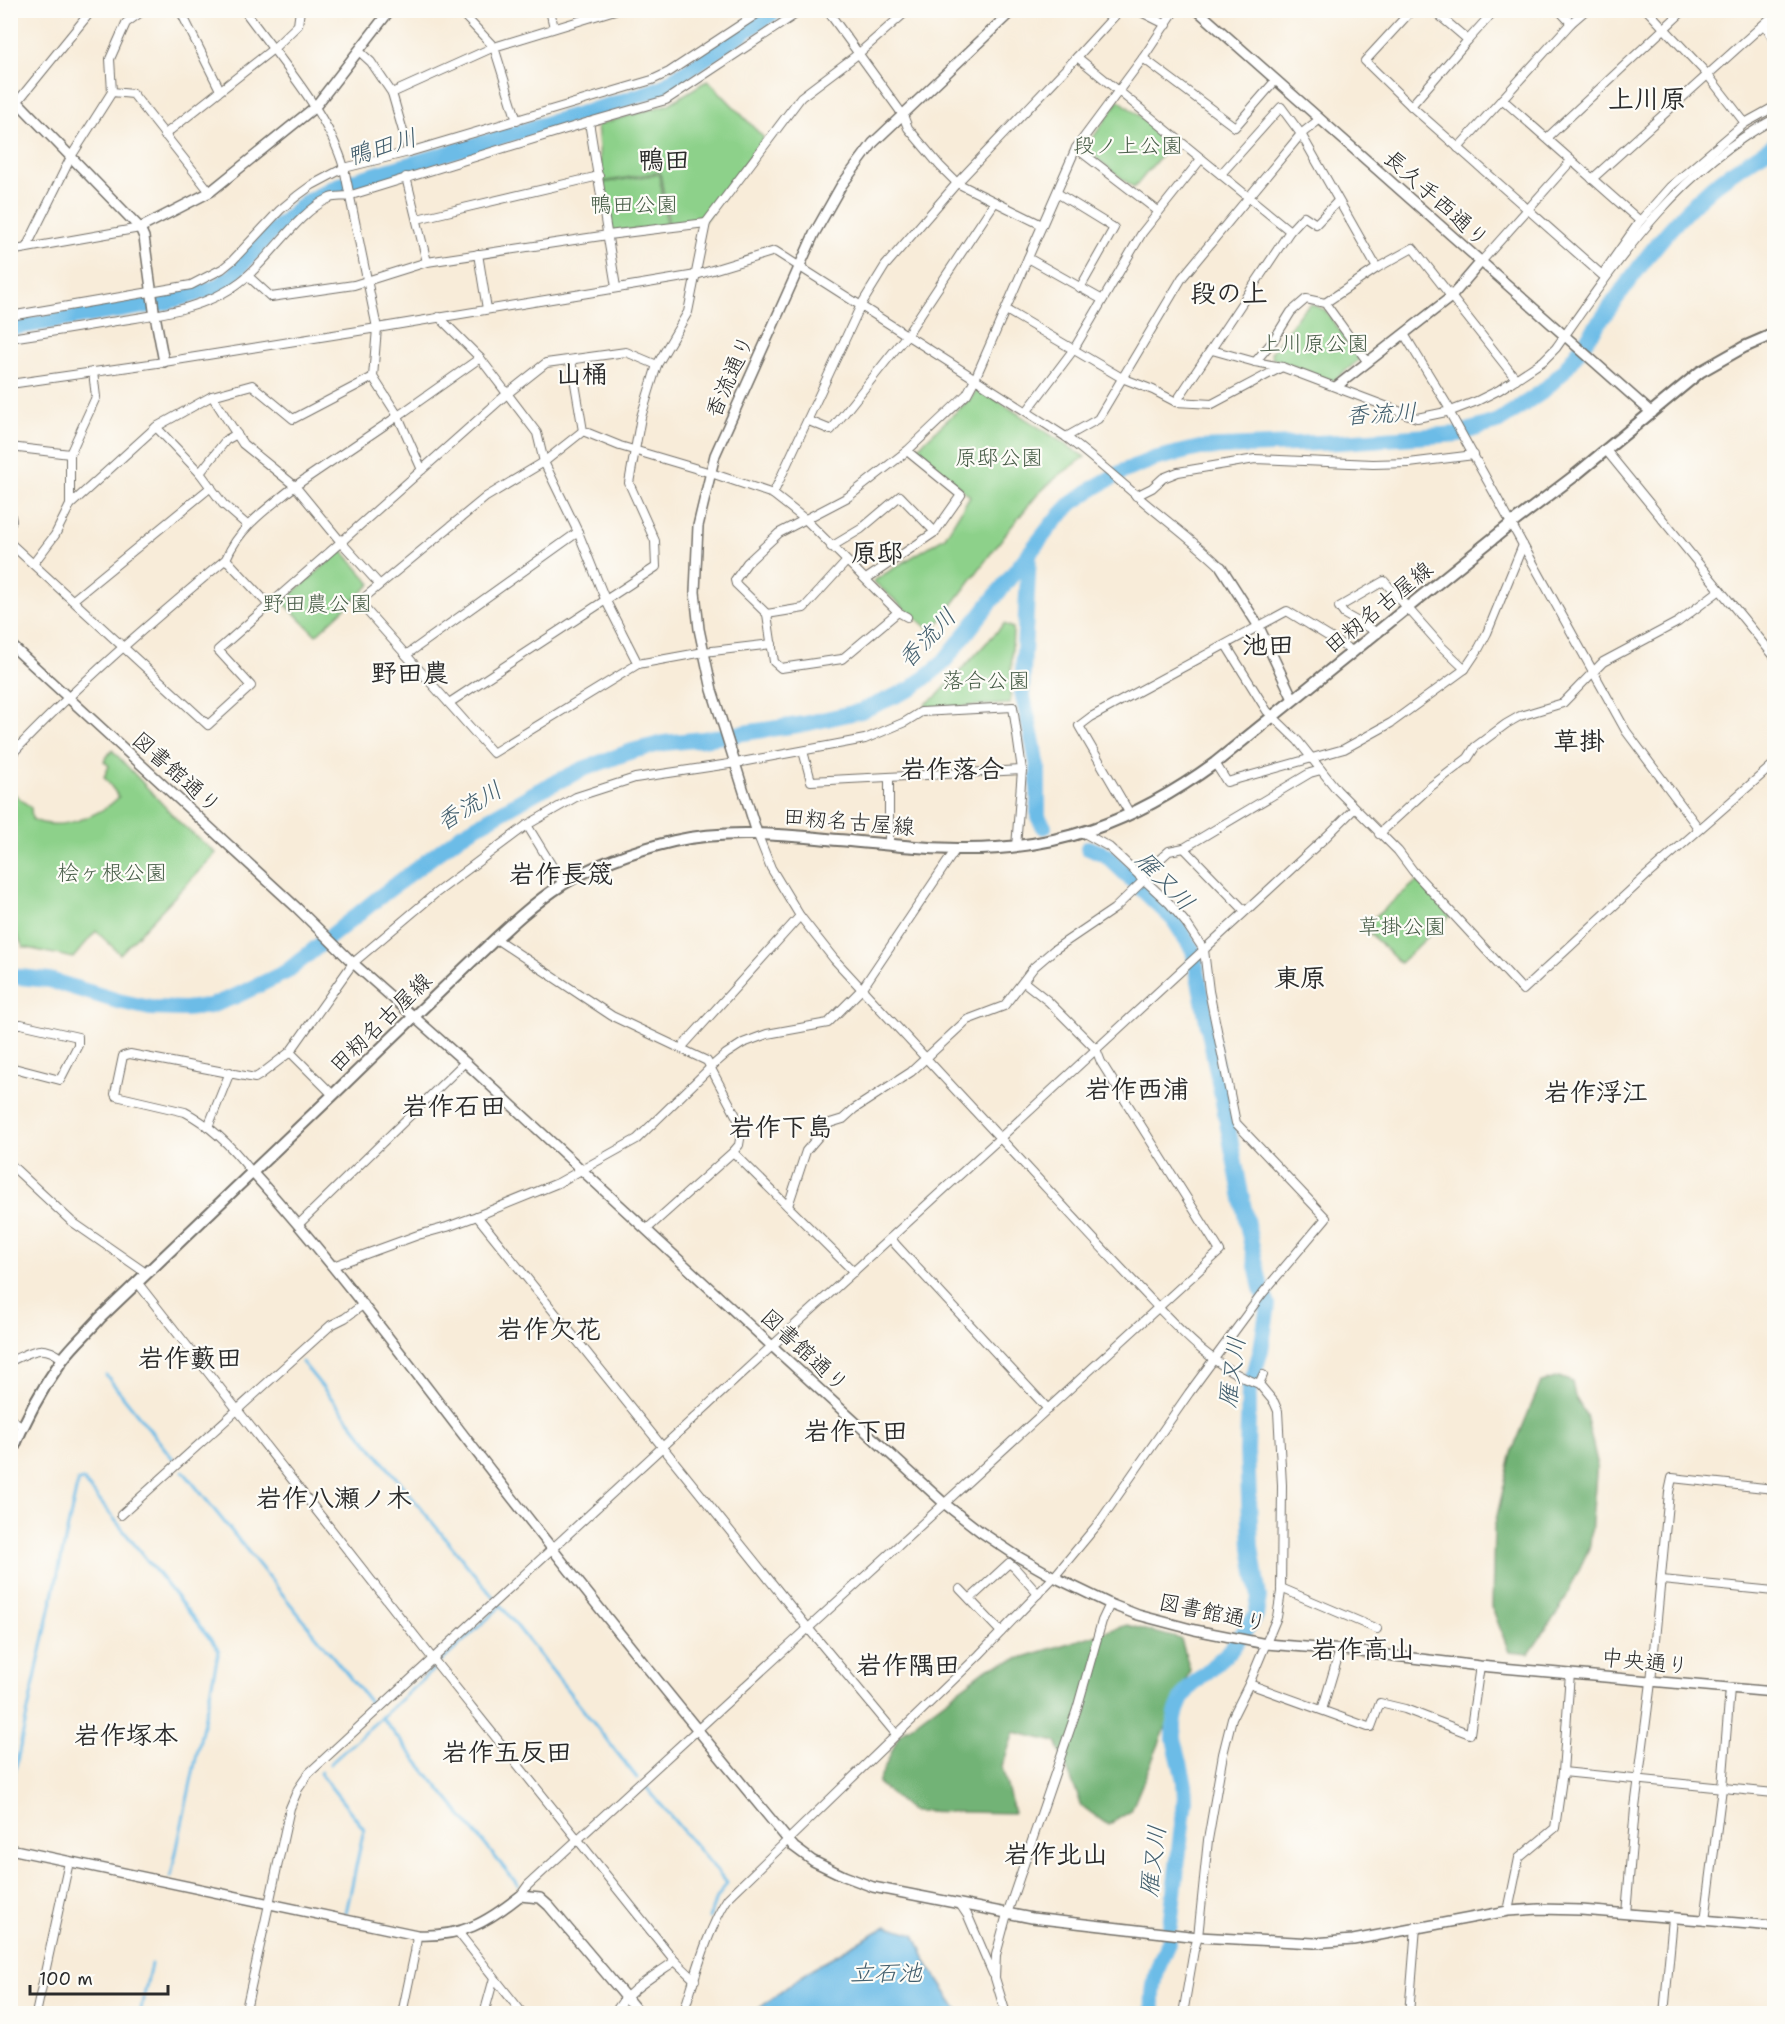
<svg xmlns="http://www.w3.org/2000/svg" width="1785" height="2024" font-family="'Shantell Sans','Klee One',sans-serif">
<rect width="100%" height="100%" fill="#fdfcf7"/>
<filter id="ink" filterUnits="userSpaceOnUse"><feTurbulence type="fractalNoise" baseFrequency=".0167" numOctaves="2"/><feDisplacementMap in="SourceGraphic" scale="12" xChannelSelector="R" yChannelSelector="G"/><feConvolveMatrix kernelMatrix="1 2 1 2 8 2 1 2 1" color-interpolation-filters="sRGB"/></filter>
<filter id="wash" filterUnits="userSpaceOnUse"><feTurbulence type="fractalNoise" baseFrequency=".008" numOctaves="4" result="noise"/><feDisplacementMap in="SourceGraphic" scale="24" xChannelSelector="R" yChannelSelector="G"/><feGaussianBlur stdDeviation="1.35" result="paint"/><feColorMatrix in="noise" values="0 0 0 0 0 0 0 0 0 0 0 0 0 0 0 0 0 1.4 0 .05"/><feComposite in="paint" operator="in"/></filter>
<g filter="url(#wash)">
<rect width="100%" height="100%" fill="#f8ecd9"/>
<g fill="#8dd18a" stroke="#5c7e5a" stroke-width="1.5">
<polygon points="708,80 764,138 704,221 669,225 660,172 602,182 597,125 669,104"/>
<polygon points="1119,100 1172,142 1134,188 1085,149"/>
<polygon points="659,174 667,226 611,232 602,183"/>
<polygon points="1311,304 1325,310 1360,359 1333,381 1272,358 1271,353 1302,311"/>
<polygon points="978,388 1085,457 1058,476 1038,494 1007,532 932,632 873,581 945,537 970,496 915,450 971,398"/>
<polygon points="342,550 371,584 316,635 283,602"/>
<polygon points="1004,624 1013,628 1010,704 927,708 925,704 937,696"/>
<path d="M112,750l69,74 35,29 -96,101 -24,-23 -23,27 -50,-11 -12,-24v-132l20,17 1,11c26,14 68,-3 87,-22l-15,-20 5,-11 -5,-5z"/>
<polygon points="1417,881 1450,916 1400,963 1363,927"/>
</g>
<g fill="#72b376" stroke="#4e6f50" stroke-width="1.5">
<polygon points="1559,1377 1572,1382 1575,1397 1586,1415 1597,1462 1590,1546 1562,1606 1529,1654 1509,1652 1492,1607 1494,1528 1512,1452 1541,1382"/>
<polygon points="1127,1625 1181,1639 1190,1670 1131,1811 1108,1825 1082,1806 1056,1742 1014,1732 1002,1767 1014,1813 911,1811 878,1783 899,1735 988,1668"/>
</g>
<polygon fill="#6cbce7" stroke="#4c7489" stroke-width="1.5" points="887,1926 915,1934 928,1965 960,2013 753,2013 811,1969"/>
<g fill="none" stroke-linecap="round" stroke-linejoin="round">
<g stroke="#6cbce7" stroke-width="3">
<polyline points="302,1362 493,1597"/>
<polyline points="106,1375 174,1460"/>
<polyline points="183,1471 372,1705"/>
<polyline points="501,1606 637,1778"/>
<polyline points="441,1662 501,1606 499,1604"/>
<polyline points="381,1717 518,1885"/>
<polyline points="330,1764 434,1669"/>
<polyline points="322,1772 320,1773 364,1829 346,1913"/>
<polyline points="646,1787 727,1883 715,1901 709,1918"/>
<polyline points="10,1793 78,1481 83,1480 219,1650 171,1876"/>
<polyline points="140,2014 151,1964"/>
</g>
<g stroke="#6cbce7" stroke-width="16">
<polyline points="10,328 163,303 206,291 220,285 232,276 271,233 306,202 336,186 620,102 661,88 777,10"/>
<polyline points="1029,554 1022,692 1038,767 1038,817 1044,827"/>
<polyline points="1088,848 1105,854 1173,919 1193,950 1248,1229 1261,1288 1268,1305 1261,1350 1249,1390 1247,1451 1251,1547 1259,1597 1256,1615 1230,1651 1189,1688 1182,1698 1177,1710 1174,1723 1174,1739 1184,1780 1185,1800 1170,1926"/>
<path d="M10,976l39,4 69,21 32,7 35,1 25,-3 26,-10 50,-24 96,-77 79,-60 77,-44 45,-22 49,-18 32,-8 39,-4 101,-15 57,-13 50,-22 31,-25 111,-141 19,-20 25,-17 27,-15 30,-12 46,-11 140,-6 118,-8 41,-13 43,-29 19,-18c49,-62 89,-133 149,-185 20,-17 43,-30 64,-44"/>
<path d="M1153,2014c-2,-29 4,-48 16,-73"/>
</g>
</g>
</g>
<g filter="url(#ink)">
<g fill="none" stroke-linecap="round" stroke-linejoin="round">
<defs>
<g id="minor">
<polyline points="180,10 220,90"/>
<path d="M244,10c33,46 85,104 100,158l65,-16 243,-72 17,-8 94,-62"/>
<polyline points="459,10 494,47 517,121"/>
<polyline points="550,10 554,28"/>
<polyline points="827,10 903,115 908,128 940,166 957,183 1042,225"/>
<polyline points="1137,10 1167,25"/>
<polyline points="1412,10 1365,61 1411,106 1602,275 1640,221 1670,187 1745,123 1774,107"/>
<polyline points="1433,10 1468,40 1495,10"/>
<polyline points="1559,10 1571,23"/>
<polyline points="1647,10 1707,74 1745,123"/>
<polyline points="1765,24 1774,40"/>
<polyline points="359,51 371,62 392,93 409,152"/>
<polyline points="1077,57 1120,10"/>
<polyline points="1143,58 1235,127 1275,81"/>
<polyline points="112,92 110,59 126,23 144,10"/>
<polyline points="392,93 494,47 615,10"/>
<polyline points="1502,99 1640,221"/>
<polyline points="1411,106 1468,40"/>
<polyline points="10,115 18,101 92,10"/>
<polyline points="589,122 616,287"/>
<polyline points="164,135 273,49 298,25 300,10"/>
<polyline points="1547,138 1684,10"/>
<polyline points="1076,148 1158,211"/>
<polyline points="1458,148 1571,23 1586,10"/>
<polyline points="1221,174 1281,107 1301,134 1377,268"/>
<polyline points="406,177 427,262 608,235 706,223"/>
<polyline points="1592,179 1774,15"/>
<polyline points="1057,193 1114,228 1080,288"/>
<polyline points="417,219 599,176"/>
<polyline points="1290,231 1304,216 1316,224 1338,201"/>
<polyline points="26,248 72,155 112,92 133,94 210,192"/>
<polyline points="10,251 140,228"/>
<polyline points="478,254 487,309"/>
<polyline points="1028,258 1101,299"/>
<polyline points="1480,263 1571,161"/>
<polyline points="248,276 271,297 354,285 427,262"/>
<polyline points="1325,303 1377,268 1413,248 1516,379"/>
<path d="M10,316l181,-31 31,-16 11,-9 47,-50 17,-14 15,-11 32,-17 33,160 319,-53 79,-24 291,186c25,19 48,39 71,59 28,24 58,46 84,71"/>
<polyline points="439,317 480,358"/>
<polyline points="1404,334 1451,411 1451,415 1626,731 1699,829"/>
<path d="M10,338c34,-5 67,-10 100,-16 44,-7 94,-12 130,-40 30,-22 56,-69 90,-84 5,-2 13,-1 18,-2l241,-74 77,-22 136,-90"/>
<path d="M1212,350l43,12 27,5 135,51 34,-7 26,-10 22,-11 44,-29 13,-13c62,-88 121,-177 218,-229"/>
<polyline points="571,360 583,431"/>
<polyline points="1255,362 1273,341 1291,312 1306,299 1325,303 1367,361"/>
<polyline points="10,384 164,362 377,328 373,377 398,416 480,358 537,433 544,462 578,532 605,599 638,664"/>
<polyline points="1176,402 1212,404 1282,367"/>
<polyline points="1027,411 1074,349 1142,233 1201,159"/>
<polyline points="809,421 831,430 906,336 995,202"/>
<polyline points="156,427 200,473 223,504 247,525"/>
<polyline points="1066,437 1098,419 1182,278 1301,134 1320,119"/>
<polyline points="10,447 70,454"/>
<polyline points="1605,449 1774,656"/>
<polyline points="422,470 398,416 295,486 341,542 508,393 546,363 626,352 657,365"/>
<polyline points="200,473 226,440 237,434"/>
<polyline points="773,494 861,305 885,266 957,183 1077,57 1290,231 1176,402 1153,390 1122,378 1006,310"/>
<polyline points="1136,496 1152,488 1163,478 1178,472 1255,459 1373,464 1409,463 1474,455"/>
<polyline points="70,505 70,454 96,397 93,372"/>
<polyline points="10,511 12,521 10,523"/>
<polyline points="10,543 208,725 251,686 218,650 341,542 379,584"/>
<polyline points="831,547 861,529 900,496 935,532"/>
<polyline points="226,559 268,604"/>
<polyline points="33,564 55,535 70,505 156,427 212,396 252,385 293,419 373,377"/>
<polyline points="866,579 935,532 961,495 907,451"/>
<polyline points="73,600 211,487"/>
<polyline points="898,612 842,659 781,668 774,662 767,614 736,584 735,580 747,563 779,533 848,497 907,451 967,394 975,379 1076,148 1143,58 1175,10"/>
<polyline points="767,614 804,608 846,562"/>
<polyline points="1378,633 1344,614 1339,607 1384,581 1442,647 1465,669"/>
<polyline points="772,644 704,652 638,664 493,753 359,602 486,497 544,462 583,431 620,446 711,473 773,494 806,520 898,612 907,617"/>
<polyline points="1226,645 1267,711 1298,741 1337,790 1398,851 1413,871 1523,990 1646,876 1774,764"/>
<polyline points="406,655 578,532"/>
<polyline points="449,703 656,567 655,541 629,483 641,417 657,365 688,312 706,223 801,97 858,54 908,10"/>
<polyline points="803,751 811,781 1022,770"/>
<path d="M10,756c67,-71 141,-134 216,-197 14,-33 42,-51 69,-73l-52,-42 -31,-48"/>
<polyline points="1215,763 1227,782 1344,749 1391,723 1465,669 1479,648 1487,633 1523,545"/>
<polyline points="889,777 889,844"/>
<polyline points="1130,814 1079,726 1091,717 1287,611 1354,652"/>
<polyline points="527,825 563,884"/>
<polyline points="1379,834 1430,787 1468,758 1475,747 1506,724 1520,716 1563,703 1603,662 1678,622 1720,590"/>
<polyline points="1184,848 1245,911"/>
<polyline points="1140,877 1169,851 1184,848 1310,773 1321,770"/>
<polyline points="496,939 612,1016 707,1061 742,1127 739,1145 733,1152 854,1272"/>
<polyline points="10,956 10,957"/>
<polyline points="10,1024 21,1024 78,1037 78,1045 60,1080 10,1067"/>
<polyline points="681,1048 800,916"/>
<polyline points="290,1052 333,1095"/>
<polyline points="208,1127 230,1072"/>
<polyline points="10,1164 71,1221 146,1273"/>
<path d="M251,1171c-18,-23 -39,-45 -66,-59l-69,-16 -1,-2 8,-38 7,-2 125,24 5,-3 30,-23 63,-89 83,-70 91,-68 49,-28 59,-19 101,-15 129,-24 40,-17 16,-10 92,-5 9,63 -6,77"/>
<polyline points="788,1206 806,1151 830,1123 843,1119 854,1109 911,1072 967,1020 1004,1006 1034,967 1055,949 1114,909 1144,880"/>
<polyline points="477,1216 808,1628 896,1734"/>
<polyline points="299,1224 465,1062"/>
<polyline points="647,1229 733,1152"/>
<polyline points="891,1238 896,1245 1048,1409"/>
<polyline points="333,1266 418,1235 447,1227 477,1216 558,1183 637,1139 711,1067 726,1054 743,1043 767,1034 828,1023 862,989 956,849"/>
<polyline points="137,1282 433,1659 675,1961 695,1980"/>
<path d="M10,1361c23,-9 31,-19 53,-2"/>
<path d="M1259,1384c-51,-18 -87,-63 -124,-101 -46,-48 -90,-97 -135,-145l327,-302 27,-27"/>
<polyline points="10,1419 22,1426"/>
<polyline points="121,1515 331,1325 345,1318 364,1304"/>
<polyline points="1662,1580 1774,1591"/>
<polyline points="1281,1588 1377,1629"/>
<polyline points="960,1589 1001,1632"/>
<polyline points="970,1599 1009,1563 1015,1568 1038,1594"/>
<polyline points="1249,1684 1368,1727 1371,1727 1380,1703 1405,1709 1470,1734 1480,1666"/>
<polyline points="1322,1710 1340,1650"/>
<polyline points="1563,1772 1774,1793"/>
<polyline points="520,1896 528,1885 1220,1251 1101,1062 1096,1049 1048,1001 1024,982"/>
<polyline points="960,1904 968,1916 993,1974"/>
<polyline points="1508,1911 1519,1858 1555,1828 1563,1772 1570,1673"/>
<polyline points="1626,1914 1635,1808 1651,1682 1669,1492 1672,1478 1774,1489"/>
<polyline points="1705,1921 1722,1788 1730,1688"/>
<polyline points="458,1932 523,2014"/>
<polyline points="36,2014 69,1862"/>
<polyline points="245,2014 290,1808 298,1789 309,1773 772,1346 1000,1138 834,959 800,916 771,868 757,833"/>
<polyline points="402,2014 415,1952 417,1935"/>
<polyline points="484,2014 494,1978"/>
<path d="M615,2014c8,-21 42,-40 60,-53"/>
<path d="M683,2014c12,-36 24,-84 45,-116l251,-243 75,-78 44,-53 91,-131 73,-99 64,-76 -90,-95 -27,-132 -5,-41 -18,-27 -17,-20 -60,-56 -25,-14"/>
<polyline points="1006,2014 995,1978 996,1955 1007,1914 1077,1709 1102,1621 1110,1604"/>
<polyline points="1183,2014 1194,1950 1198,1937 1208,1840 1223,1754 1232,1718 1249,1684 1277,1617 1281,1592 1282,1485 1278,1411 1274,1402 1259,1384 1263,1375"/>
<polyline points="1409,2014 1416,1927"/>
<polyline points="1664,2014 1673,1918"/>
</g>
<g id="tertiary">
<polyline points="1197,10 1652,413"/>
<polyline points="10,94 140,228 144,237 154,310 164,362"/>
<polyline points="140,228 210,192 315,107 390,10"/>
<polyline points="1337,386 1451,297 1480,263"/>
<polyline points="1221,567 1258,625 1293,699"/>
<polyline points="10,644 297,908 353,963 465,1062 772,1346 945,1504 981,1532 1017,1556 1054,1577 1110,1604 1138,1615 1195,1630 1266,1644 1344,1650 1480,1666 1774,1692"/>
<polyline points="757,833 712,690 699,629 695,592 698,526 715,455 814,234 841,186 873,143 1013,10"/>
<path d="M251,1171c88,97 164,202 244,305 96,123 194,244 293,364l6,7 19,14 31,15 29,11 159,31 166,19 116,6 39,-3 155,-29 31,-2 42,1 193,16"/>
<path d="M10,1849l407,86c45,2 69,-12 103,-39l20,2 9,8 91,108"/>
</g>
<path id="secondary" d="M10,1456c14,-35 31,-66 52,-96 11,-15 26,-28 38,-42 78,-75 156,-149 234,-224 46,-45 92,-89 138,-133 29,-27 58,-56 91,-77 33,-20 73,-34 111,-43 54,-12 109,-6 164,-1 39,3 79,9 119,9 100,2 177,-27 258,-86l296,-239 62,-47 127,-105 44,-25 30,-13"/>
</defs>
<use href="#minor" stroke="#736f68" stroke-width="10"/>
<use href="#tertiary" stroke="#736f68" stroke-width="12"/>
<use href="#secondary" stroke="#736f68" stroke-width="14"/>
<use href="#minor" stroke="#fff" stroke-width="8"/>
<use href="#tertiary" stroke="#fff" stroke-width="9"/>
<use href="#secondary" stroke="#fff" stroke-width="10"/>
</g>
</g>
<g text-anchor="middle" stroke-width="4.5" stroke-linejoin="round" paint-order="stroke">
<g font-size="22" fill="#485d48" stroke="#fdfcf7">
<text x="1128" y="153">段ノ上公園</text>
<text x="634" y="212">鴨田公園</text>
<text x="1314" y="351">上川原公園</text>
<text x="999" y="465">原邸公園</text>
<text x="317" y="611">野田農公園</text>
<text x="986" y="688">落合公園</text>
<text x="112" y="880">桧ヶ根公園</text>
<text x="1402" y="934">草掛公園</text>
</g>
<g font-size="22" fill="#2b2b2b" stroke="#fdfcf7">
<text transform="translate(1437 198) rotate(42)" y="8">長久手西通り</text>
<text transform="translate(729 376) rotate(-66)" y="8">香流通り</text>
<text transform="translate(1378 607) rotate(-39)" y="8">田籾名古屋線</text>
<text transform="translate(177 772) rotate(42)" y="8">図書館通り</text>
<text transform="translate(849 821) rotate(5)" y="8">田籾名古屋線</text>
<text transform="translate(380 1022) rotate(-44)" y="8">田籾名古屋線</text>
<text transform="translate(805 1350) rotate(43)" y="8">図書館通り</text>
<text transform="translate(1213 1612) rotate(12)" y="8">図書館通り</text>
<text transform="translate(1645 1661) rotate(6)" y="8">中央通り</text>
</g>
<g font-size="24" font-style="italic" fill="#425e6d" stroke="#fdfcf7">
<text transform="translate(382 147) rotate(-17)" y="8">鴨田川</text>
<text transform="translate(1381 414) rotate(-3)" y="8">香流川</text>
<text transform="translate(927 638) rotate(-46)" y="8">香流川</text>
<text transform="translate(469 806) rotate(-31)" y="8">香流川</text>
<text transform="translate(1165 881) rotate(46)" y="8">雁又川</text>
<text transform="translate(1232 1372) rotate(-82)" y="8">雁又川</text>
<text transform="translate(1153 1861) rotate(-83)" y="8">雁又川</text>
<text x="886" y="1981">立石池</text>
</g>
<g font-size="26" font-weight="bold" fill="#2b2b2b" stroke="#fdfcf7">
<text x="1647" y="108">上川原</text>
<text x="664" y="169">鴨田</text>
<text x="1229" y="302">段の上</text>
<text x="582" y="383">山桶</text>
<text x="877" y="562">原邸</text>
<text x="1268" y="654">池田</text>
<text x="410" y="682">野田農</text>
<text x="1579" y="750">草掛</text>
<text x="952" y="778">岩作落合</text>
<text x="561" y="883">岩作長筬</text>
<text x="1300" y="987">東原</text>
<text x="1137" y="1098">岩作西浦</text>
<text x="1596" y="1101">岩作浮江</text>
<text x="454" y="1115">岩作石田</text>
<text x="781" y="1136">岩作下島</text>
<text x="549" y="1338">岩作欠花</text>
<text x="190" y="1367">岩作藪田</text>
<text x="856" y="1440">岩作下田</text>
<text x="334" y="1507">岩作八瀬ノ木</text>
<text x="1363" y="1658">岩作高山</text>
<text x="908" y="1674">岩作隅田</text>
<text x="126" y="1744">岩作塚本</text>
<text x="507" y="1761">岩作五反田</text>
<text x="1056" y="1863">岩作北山</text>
</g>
</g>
<rect width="1785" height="2024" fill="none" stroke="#fdfcf7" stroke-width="36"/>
<path d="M30 1985v9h138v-9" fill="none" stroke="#2b2b2b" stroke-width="3"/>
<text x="39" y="1985" font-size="18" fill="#2b2b2b" stroke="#fdfcf7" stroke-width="4.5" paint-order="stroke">100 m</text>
</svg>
